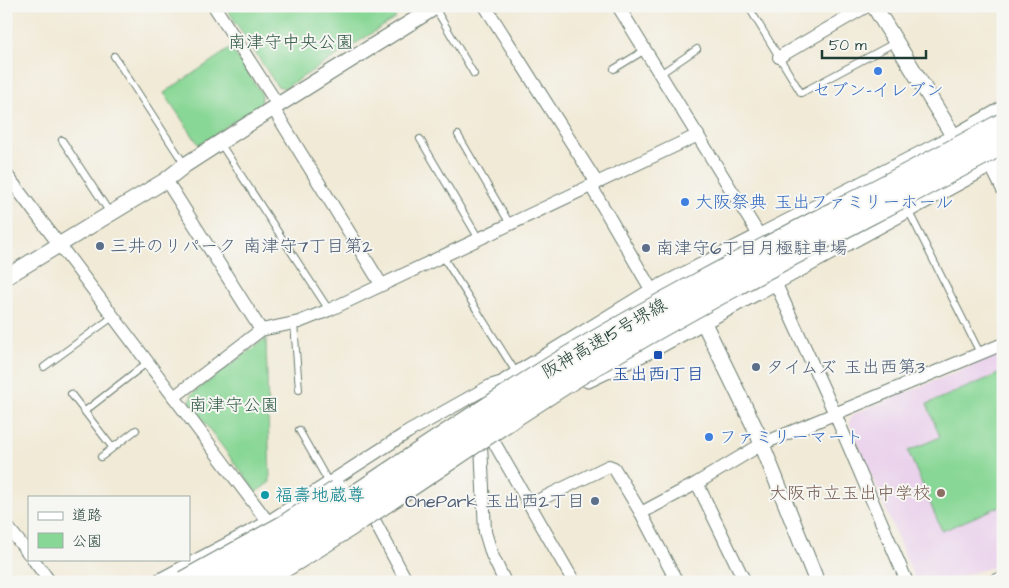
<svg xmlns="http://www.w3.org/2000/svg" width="1009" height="588" font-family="'Architects Daughter','Klee One',sans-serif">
<rect width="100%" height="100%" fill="#f6f6f2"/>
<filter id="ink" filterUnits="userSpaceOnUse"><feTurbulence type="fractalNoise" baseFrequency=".02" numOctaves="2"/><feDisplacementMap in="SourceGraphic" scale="10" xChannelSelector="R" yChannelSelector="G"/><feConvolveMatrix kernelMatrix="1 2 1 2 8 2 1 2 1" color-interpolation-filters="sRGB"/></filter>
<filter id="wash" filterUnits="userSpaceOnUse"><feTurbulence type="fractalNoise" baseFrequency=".0096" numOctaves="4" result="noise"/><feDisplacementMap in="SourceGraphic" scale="20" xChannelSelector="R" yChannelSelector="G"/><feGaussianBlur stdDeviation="1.12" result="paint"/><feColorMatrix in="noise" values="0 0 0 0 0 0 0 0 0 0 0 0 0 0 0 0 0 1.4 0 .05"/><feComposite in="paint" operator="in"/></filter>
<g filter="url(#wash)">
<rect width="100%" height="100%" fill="#f1ead7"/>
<polygon fill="#ead1ec" points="1003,353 1003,564 941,582 916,582 849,422 853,414"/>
<g fill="#89d796" stroke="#548a65">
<polygon points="225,6 388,6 396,18 285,88 277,86"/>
<polygon points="231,48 262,94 261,103 199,145 164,93"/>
<polygon points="266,338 270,482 256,492 190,403 192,394"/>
<polygon points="1003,372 1003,505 942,531 908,451 940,437 927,404"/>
</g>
</g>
<g filter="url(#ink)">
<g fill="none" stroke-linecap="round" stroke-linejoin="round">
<defs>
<g id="service">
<polyline points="748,6 801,93 896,42"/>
<polyline points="435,8 474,74"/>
<polyline points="114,56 185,165"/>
<polyline points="614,69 645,50"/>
<polyline points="660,74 697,49"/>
<polyline points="458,135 510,224"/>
<polyline points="420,139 479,239"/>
<polyline points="62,140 110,213"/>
<polyline points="220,143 329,310"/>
<polyline points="908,210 980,353"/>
<polyline points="442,255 517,374"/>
<polyline points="294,323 299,390"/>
<polyline points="44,367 114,316"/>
<polyline points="71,394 112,447"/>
<polyline points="85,411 148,362"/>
<polyline points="299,430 329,483"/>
<polyline points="101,457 136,430"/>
</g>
<g id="minor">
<polyline points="214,6 278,105"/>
<polyline points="485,6 597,183"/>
<polyline points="618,6 759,235"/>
<polyline points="779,57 867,6"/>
<polyline points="273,108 381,284"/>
<polyline points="990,164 1003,190"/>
<polyline points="6,174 268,522"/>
<polyline points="166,180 261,330"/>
<polyline points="591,186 652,291"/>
<polyline points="775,282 835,414 907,582"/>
<polyline points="174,397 261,330 299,322 329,310 698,135"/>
<polyline points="491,437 574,582"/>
<polyline points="481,444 485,532 492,555 505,582"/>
<polyline points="697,483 745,582"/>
<polyline points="531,504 609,466 614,468 641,513 677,582"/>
<polyline points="641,513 697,483 762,444 1003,344"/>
<polyline points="373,518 407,582"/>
<polyline points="6,525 29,554"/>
<polyline points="33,559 50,582"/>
<polyline points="155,582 268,522 408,432 490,386 506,381"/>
</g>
<g id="tertiary">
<polyline points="874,6 954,137"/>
<polyline points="6,277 166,180 185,165 278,105 437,6"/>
<polyline points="698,311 757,432 817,582"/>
<polyline points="588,380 655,348 1003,158"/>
<polyline points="490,399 506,381 517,374 652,291 954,137 1003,109"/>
<polyline points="996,582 1003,580"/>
</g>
</defs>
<use href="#service" stroke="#687a6d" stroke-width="8"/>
<use href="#minor" stroke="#687a6d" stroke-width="14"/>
<use href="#tertiary" stroke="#687a6d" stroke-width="17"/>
<use href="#service" stroke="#fff" stroke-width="6"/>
<use href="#minor" stroke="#fff" stroke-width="12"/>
<use href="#tertiary" stroke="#fff" stroke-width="15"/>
<defs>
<g id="motorway-bridge">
<polyline points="184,582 285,526 338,491"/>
<path d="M223,582c117,-72 227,-153 343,-223 142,-85 292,-156 437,-235"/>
<path d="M257,582c117,-67 225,-150 340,-219 132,-79 271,-147 406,-220"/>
</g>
</defs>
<use href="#motorway-bridge" stroke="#687a6d" stroke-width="24" stroke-linecap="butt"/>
<use href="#motorway-bridge" stroke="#fff" stroke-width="22"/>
</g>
</g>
<g fill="#3f7fe0" stroke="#f6f6f2" stroke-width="2">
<circle cx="878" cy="71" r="5"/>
<circle cx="685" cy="202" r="5"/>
<circle cx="709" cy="437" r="5"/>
</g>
<g fill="#5c6f8a" stroke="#f6f6f2" stroke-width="2">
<circle cx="100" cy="246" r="5"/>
<circle cx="646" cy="248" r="5"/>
<circle cx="756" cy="367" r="5"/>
<circle cx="595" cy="501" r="5"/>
</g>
<rect fill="#1a4fb4" stroke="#f6f6f2" stroke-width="2" x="653" y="350" width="10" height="10" rx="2.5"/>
<circle fill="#8d6e63" stroke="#f6f6f2" stroke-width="2" cx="941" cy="493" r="5"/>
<circle fill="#0f9aa8" stroke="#f6f6f2" stroke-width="2" cx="265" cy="495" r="5"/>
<g text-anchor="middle" stroke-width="4" stroke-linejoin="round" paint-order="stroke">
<g font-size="18" fill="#345c48" stroke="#f6f6f2">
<text x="291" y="48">南津守中央公園</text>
<text x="234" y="411">南津守公園</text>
</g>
<g font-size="18" fill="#366cbe" stroke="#f6f6f2" text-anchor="start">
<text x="878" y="96" text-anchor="middle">セブン-イレブン</text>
<text x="695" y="208">大阪祭典 玉出ファミリーホール</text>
<text x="719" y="443">ファミリーマート</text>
</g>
<g font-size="18" fill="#4e5e75" stroke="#f6f6f2" text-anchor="start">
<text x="110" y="252">三井のリパーク 南津守7丁目第2</text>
<text x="656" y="254">南津守6丁目月極駐車場</text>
<text x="766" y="373">タイムズ 玉出西第3</text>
<text x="585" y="507" text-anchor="end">OnePark 玉出西2丁目</text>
</g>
<g font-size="18" fill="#1f3d34" stroke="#f6f6f2">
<text transform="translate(604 338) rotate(-30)" y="6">阪神高速15号堺線</text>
</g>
<g font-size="18" fill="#164399" stroke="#f6f6f2">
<text x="658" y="380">玉出西1丁目</text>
</g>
<g font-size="18" fill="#785e54" stroke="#f6f6f2" text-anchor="end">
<text x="931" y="499">大阪市立玉出中学校</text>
</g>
<g font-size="18" fill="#0d838f" stroke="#f6f6f2" text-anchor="start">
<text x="275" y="501">福壽地蔵尊</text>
</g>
</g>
<rect width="1009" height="588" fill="none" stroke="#f6f6f2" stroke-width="25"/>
<rect x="28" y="496" width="162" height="65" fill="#f6f6f2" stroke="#a0aca6"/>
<rect x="38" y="512" width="25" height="8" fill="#ffffff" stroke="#a0aca6"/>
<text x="72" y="520" font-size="15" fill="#1f3d34">道路</text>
<rect x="38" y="533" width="25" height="15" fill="#89d796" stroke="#a0aca6"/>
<text x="72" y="546" font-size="15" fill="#1f3d34">公園</text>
<path d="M822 50v8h104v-8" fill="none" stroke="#1f3d34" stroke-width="2.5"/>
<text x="829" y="50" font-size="15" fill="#1f3d34" stroke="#f6f6f2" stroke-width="4" paint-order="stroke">50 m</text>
</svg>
